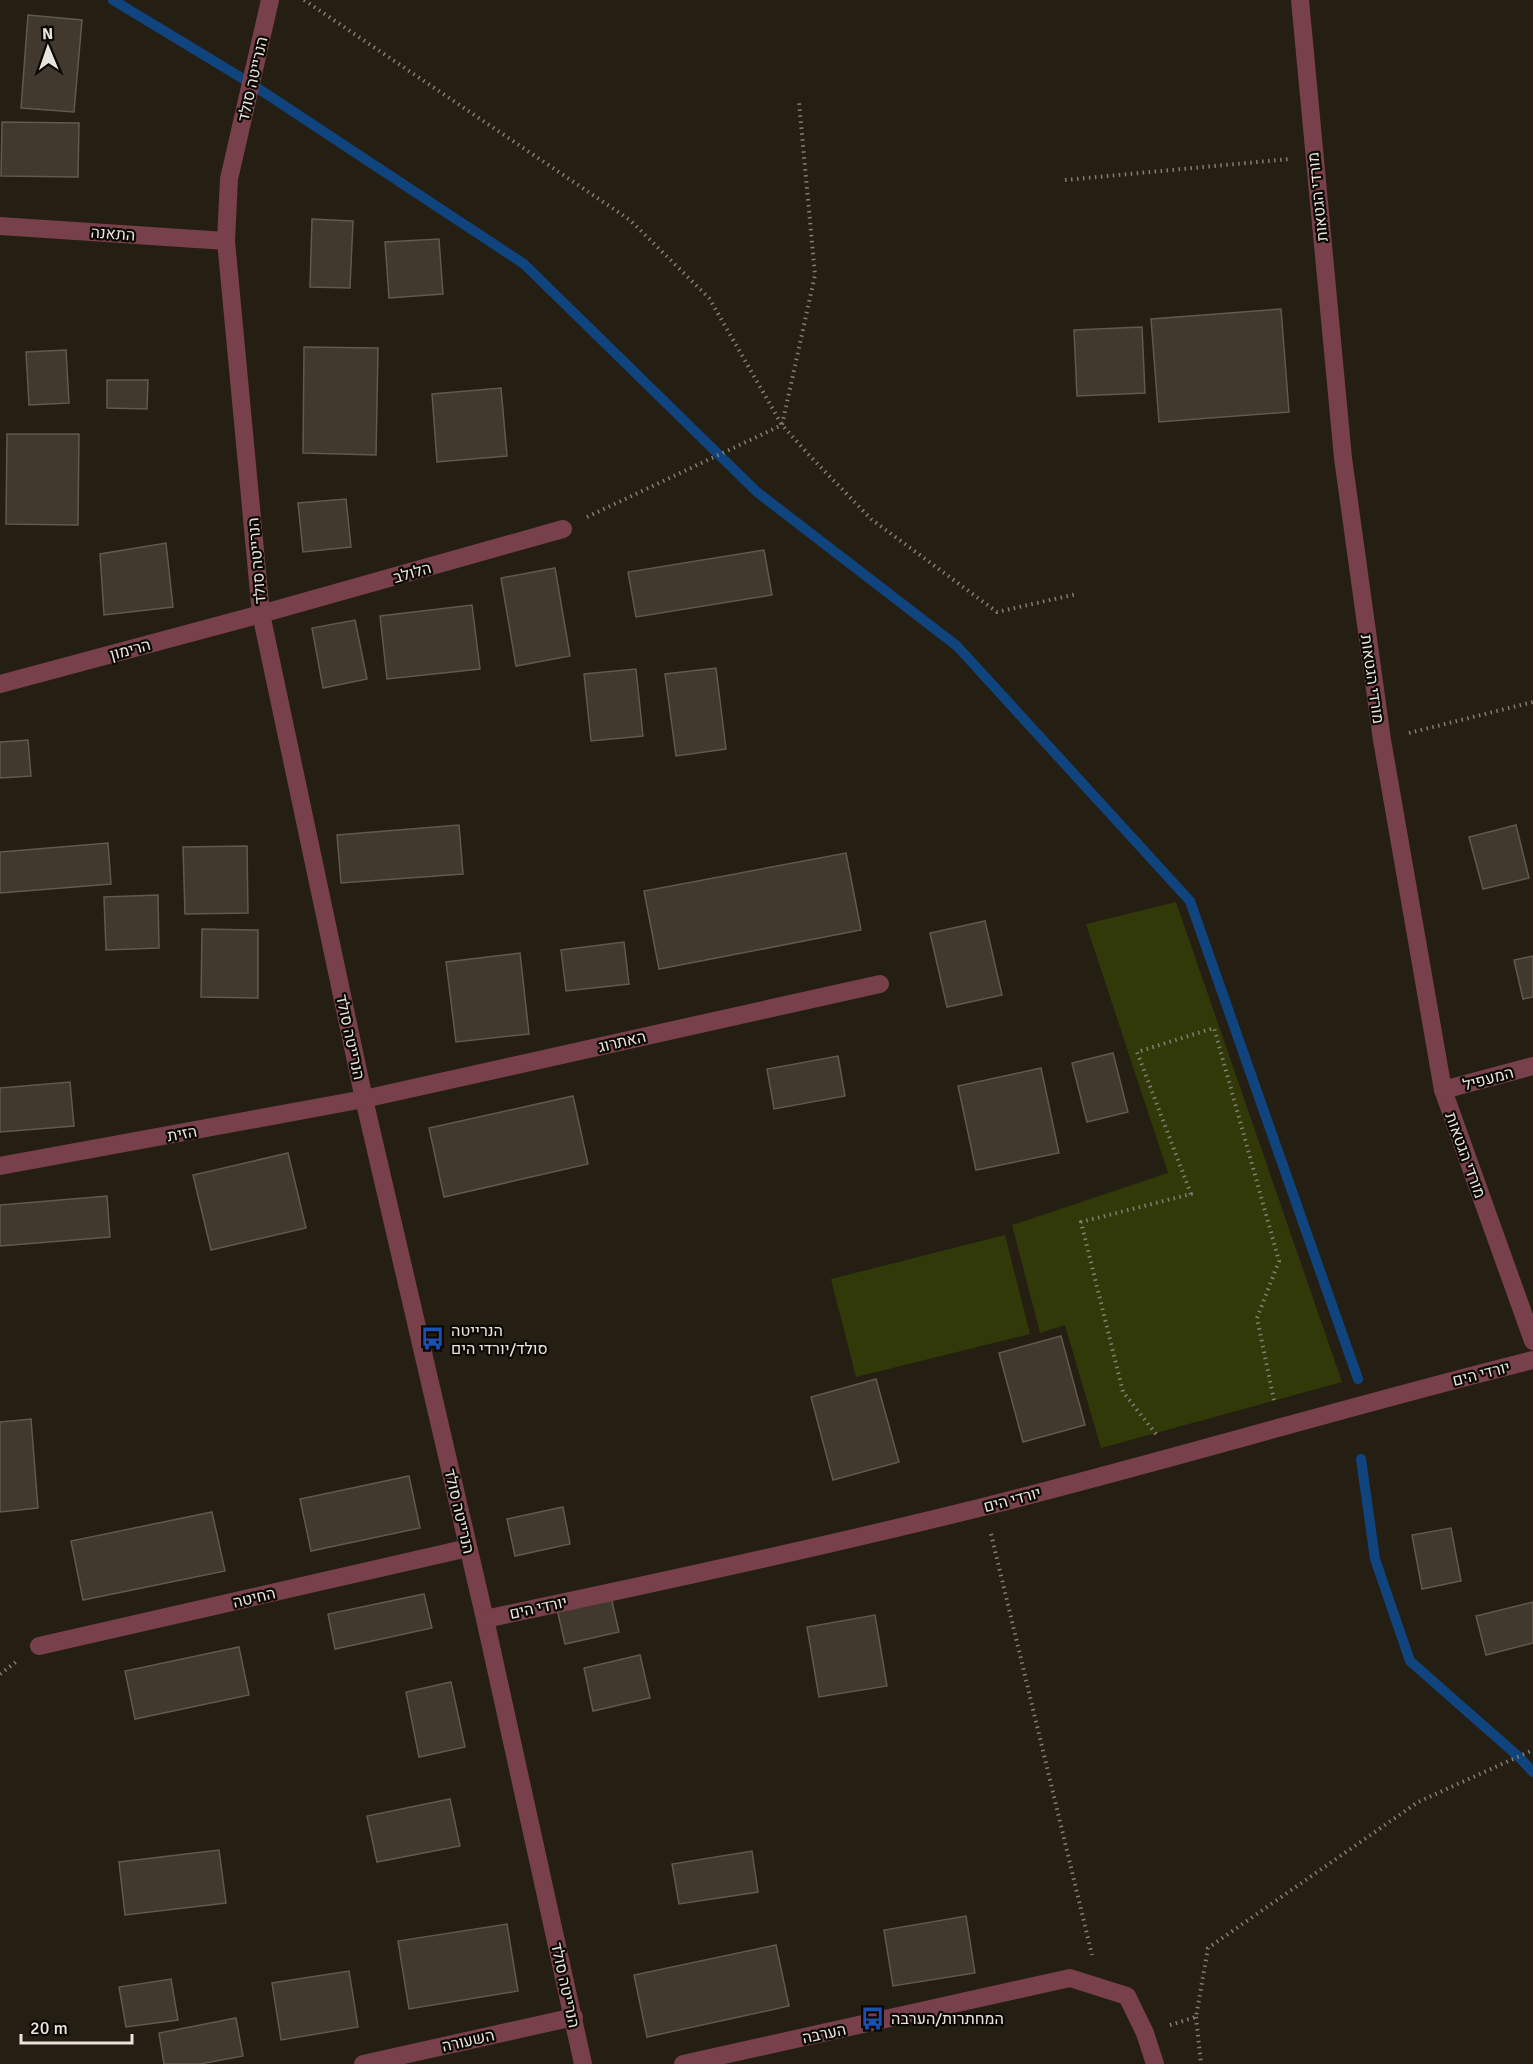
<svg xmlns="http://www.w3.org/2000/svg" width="1533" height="2064" font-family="Signika,Heebo,sans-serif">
<rect width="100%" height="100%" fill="#251e13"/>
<g fill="#323908">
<polygon points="1176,902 1342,1382 1101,1448 1065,1325 1040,1333 1012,1225 1168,1173 1086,924"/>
<polygon points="1005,1235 1030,1334 856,1377 831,1279"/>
</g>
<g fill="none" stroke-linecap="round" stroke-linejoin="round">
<g stroke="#10447f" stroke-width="10">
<polyline points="113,0 250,83 524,264 757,492 957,646 1190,901 1358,1379"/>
<polyline points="1361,1459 1375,1559 1410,1661 1519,1757 1533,1772"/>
</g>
</g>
<g fill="#41392d" stroke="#61594c" stroke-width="1.5">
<polygon points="28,15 82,20 74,112 21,108"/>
<polygon points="2,122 79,123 78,177 1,176"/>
<polygon points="312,219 353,221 350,288 310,287"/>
<polygon points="439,239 443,294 389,298 385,242"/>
<polygon points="1281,309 1289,412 1159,422 1151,319"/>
<polygon points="1142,327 1145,393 1077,396 1074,330"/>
<polygon points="304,347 378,348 376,455 303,453"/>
<polygon points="66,350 69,403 29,405 26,352"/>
<polygon points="107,380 148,380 147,409 107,408"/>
<polygon points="501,388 507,456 437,462 432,394"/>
<polygon points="7,434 79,434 78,525 6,524"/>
<polygon points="346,499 351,547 303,552 298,503"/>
<polygon points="166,543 173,607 104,615 100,554"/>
<polygon points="764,550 772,595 636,617 628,572"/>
<polygon points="555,568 570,656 516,666 501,578"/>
<polygon points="472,605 480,669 387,679 380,616"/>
<polygon points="355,620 367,679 323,688 312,628"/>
<polygon points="716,668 726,749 676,756 665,674"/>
<polygon points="636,669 643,736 591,741 584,674"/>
<polygon points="28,740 31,776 0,778 0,742"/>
<polygon points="459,825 463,874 341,883 337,835"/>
<polygon points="1516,825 1529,878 1483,889 1469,837"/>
<polygon points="108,843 111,884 0,893 0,852"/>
<polygon points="247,846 248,913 185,914 183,847"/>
<polygon points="846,853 861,930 659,969 644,891"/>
<polygon points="158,895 159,948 106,950 104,897"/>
<polygon points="985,921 1002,995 947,1007 930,933"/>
<polygon points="202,929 258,930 258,998 201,997"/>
<polygon points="624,942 629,984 566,991 561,950"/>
<polygon points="520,953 529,1034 456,1042 446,962"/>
<polygon points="1533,956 1533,997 1523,999 1514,960"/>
<polygon points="1113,1053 1128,1112 1087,1122 1072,1063"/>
<polygon points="838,1056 845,1096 774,1109 767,1069"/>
<polygon points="1041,1068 1059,1153 976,1170 958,1086"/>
<polygon points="70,1082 74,1126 0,1132 0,1088"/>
<polygon points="573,1096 588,1164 444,1197 429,1128"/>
<polygon points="288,1153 306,1228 211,1250 193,1175"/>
<polygon points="107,1196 110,1237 0,1246 0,1205"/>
<polygon points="1061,1336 1085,1425 1023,1442 999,1353"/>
<polygon points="876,1379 899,1462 833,1480 811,1397"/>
<polygon points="31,1419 38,1508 0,1512 0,1422"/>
<polygon points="409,1476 420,1528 311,1551 300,1499"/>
<polygon points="563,1507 570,1544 515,1556 507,1519"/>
<polygon points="212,1512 225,1571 83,1600 71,1541"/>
<polygon points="1451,1528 1461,1581 1422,1589 1412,1535"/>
<polygon points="424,1594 432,1628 335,1649 328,1614"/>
<polygon points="611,1597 619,1632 565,1644 557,1609"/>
<polygon points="1533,1602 1533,1643 1486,1655 1476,1616"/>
<polygon points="875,1615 887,1686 819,1697 807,1627"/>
<polygon points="239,1647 249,1695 135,1719 125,1671"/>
<polygon points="640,1655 650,1698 593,1711 584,1668"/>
<polygon points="451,1682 465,1747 419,1757 406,1692"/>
<polygon points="450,1799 460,1846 377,1862 367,1816"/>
<polygon points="219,1850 226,1903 125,1915 119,1862"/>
<polygon points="752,1851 758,1892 679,1904 672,1864"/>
<polygon points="966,1916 975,1973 893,1986 884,1930"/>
<polygon points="507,1924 518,1991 409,2009 398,1941"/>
<polygon points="776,1945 789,2006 647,2037 634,1975"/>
<polygon points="349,1971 358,2027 281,2040 272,1983"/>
<polygon points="171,1979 178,2020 126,2027 119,1987"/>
<polygon points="236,2018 243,2056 200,2064 164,2064 159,2033"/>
</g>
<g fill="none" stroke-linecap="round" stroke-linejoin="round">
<g stroke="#837d74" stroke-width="4" stroke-dasharray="1.5 4.5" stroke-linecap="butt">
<polyline points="304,0 630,220 709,298 782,425 809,455 871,519 997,612 1077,594"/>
<polyline points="1065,180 1289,159"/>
<polyline points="587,517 782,425 815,275 799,102"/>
<polyline points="1409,733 1533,702"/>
<polyline points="1156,1434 1123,1392 1081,1222 1191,1194 1137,1052 1214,1028 1279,1261 1257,1318 1274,1400"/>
<polyline points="991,1534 1092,1955"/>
<polyline points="0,1674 16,1662"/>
<polyline points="1196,2017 1201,2064"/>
<polyline points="1170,2025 1196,2017 1208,1948 1418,1802 1533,1750"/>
</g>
<g stroke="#78404a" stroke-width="18">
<polyline points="270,0 229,179 226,241 261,614 364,1099 485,1619 583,2064"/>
<polyline points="1300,0 1343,458 1382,740 1443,1090 1533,1341"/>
<polyline points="0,226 226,241"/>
<polyline points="0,684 261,614 563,529"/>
<polyline points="1443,1090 1533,1066"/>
<polyline points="0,1166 364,1099 880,984"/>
<path d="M485,1619c167,-35 333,-71 498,-112 184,-46 366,-101 550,-147"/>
<polyline points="39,1646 468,1548"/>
<polyline points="363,2064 574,2017"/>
<polyline points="683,2064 1070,1978 1127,1996 1145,2033 1155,2064"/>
</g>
</g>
<defs>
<symbol id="bus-bare" viewBox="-9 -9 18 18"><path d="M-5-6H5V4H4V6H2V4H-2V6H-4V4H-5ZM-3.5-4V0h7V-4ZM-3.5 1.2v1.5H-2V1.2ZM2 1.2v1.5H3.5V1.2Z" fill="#1a4fb4" stroke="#0c0905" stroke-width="2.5" paint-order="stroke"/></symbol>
</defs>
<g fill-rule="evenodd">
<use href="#bus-bare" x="416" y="1322" width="33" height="33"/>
<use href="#bus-bare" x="856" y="2002" width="33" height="33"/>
</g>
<g text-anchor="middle" stroke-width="4.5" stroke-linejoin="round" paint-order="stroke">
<g font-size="16" fill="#e9e4dd" stroke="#0c0905">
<text transform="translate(252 79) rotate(-77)" y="6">הנרייטה סולד</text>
<text transform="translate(1317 197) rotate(-96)" y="6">מורדי הגטאות</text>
<text transform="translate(113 233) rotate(4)" y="6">התאנה</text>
<text transform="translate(256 561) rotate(-95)" y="6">הנרייטה סולד</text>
<text transform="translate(412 572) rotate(-16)" y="6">הלולב</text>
<text transform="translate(130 649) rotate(-15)" y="6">הרימון</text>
<text transform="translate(1373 679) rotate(82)" y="6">מורדי הגטאות</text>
<text transform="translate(351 1037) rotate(78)" y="6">הנרייטה סולד</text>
<text transform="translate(622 1041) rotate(-13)" y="6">האתרוג</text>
<text transform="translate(1488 1078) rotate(-15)" y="6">המעפיל</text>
<text transform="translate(182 1133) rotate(-10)" y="6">הזית</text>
<text transform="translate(1466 1155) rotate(70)" y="6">מורדי הגטאות</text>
<text transform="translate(1481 1373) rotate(-14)" y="6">יורדי הים</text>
<text transform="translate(1012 1499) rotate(-15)" y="6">יורדי הים</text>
<text transform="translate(460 1511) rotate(77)" y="6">הנרייטה סולד</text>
<text transform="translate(254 1597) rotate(-13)" y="6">החיטה</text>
<text transform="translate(538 1607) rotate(-12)" y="6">יורדי הים</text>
<text transform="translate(566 1985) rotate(78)" y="6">הנרייטה סולד</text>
<text transform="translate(824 2033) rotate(-12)" y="6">הערבה</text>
<text transform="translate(468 2040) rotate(-13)" y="6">השעורה</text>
</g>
<g font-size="16" fill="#e9e4dd" stroke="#0c0905" text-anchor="start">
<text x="451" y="1336">הנרייטה<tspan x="451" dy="18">סולד/יורדי הים</tspan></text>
<text x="891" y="2024">המחתרות/הערבה</text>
</g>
</g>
<g transform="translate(48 48) rotate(358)" stroke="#0c0905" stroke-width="4.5" paint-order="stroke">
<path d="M0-4.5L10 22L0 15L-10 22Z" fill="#e9e4dd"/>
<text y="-9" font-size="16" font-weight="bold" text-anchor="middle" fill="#e9e4dd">N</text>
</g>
<path d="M21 2034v9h111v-9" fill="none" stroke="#e9e4dd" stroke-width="3"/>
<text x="30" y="2034" font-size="18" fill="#e9e4dd" stroke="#0c0905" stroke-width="4.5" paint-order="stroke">20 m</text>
</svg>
